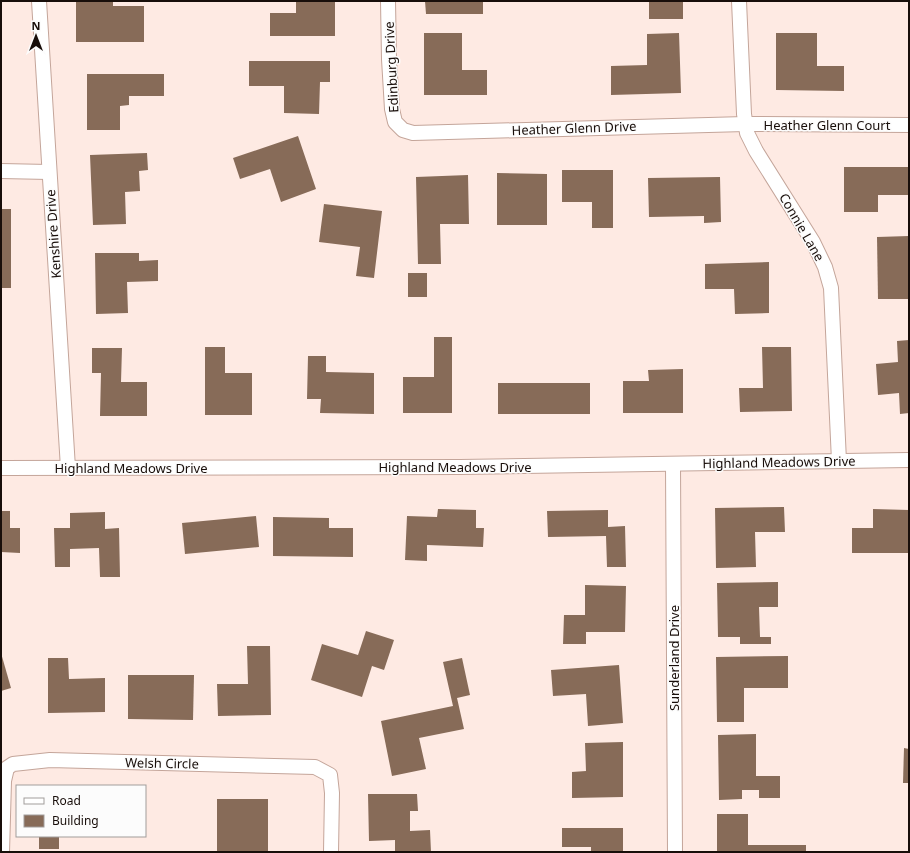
<svg xmlns="http://www.w3.org/2000/svg" width="910" height="853" font-family="'Noto Sans',sans-serif">
<rect width="100%" height="100%" fill="#feeae3"/>
<g fill="#876b58">
<polygon points="76,1 113,1 113,6 144,6 144,42 76,42"/>
<polygon points="296,1 335,1 335,36 270,36 270,13 296,13"/>
<polygon points="425,1 483,1 483,14 426,14"/>
<rect x="649" y="1" width="34" height="18"/>
<polygon points="424,33 462,33 462,70 487,70 487,95 424,95"/>
<polygon points="679,33 681,93 611,95 611,66 647,65 647,34"/>
<polygon points="776,33 817,33 817,66 844,66 844,91 776,90"/>
<polygon points="249,61 330,61 330,82 320,82 319,114 284,113 284,86 249,86"/>
<polygon points="87,74 164,74 164,96 129,96 129,105 120,106 120,130 87,130"/>
<polygon points="298,136 316,189 281,202 270,169 240,179 233,158"/>
<polygon points="147,153 148,170 139,171 140,191 125,192 126,224 93,225 90,155"/>
<polygon points="844,167 909,167 909,195 878,195 878,212 844,212"/>
<polygon points="562,170 613,170 613,228 592,228 592,202 562,202"/>
<polygon points="497,173 547,174 547,225 497,225"/>
<polygon points="468,175 469,224 440,224 441,264 418,264 416,177"/>
<polygon points="720,177 721,222 704,223 704,216 649,217 648,178"/>
<polygon points="324,204 382,211 374,278 356,276 360,247 319,242"/>
<rect x="1" y="209" width="10" height="79"/>
<polygon points="909,236 909,299 878,299 877,237"/>
<polygon points="95,253 139,253 139,261 158,260 158,281 127,282 128,313 96,314"/>
<polygon points="769,262 769,313 735,314 734,289 705,289 705,264"/>
<rect x="408" y="273" width="19" height="24"/>
<polygon points="434,337 452,337 452,413 403,413 403,377 434,377"/>
<polygon points="909,340 909,413 900,414 899,393 878,395 876,364 898,362 897,341"/>
<polygon points="205,347 225,347 225,373 252,373 252,415 205,415"/>
<polygon points="762,347 791,347 792,411 740,412 739,388 763,388"/>
<polygon points="92,348 122,348 121,382 147,382 147,416 100,416 101,373 92,373"/>
<polygon points="308,356 326,356 326,372 374,373 374,414 320,413 321,399 307,399"/>
<polygon points="683,369 683,413 623,413 623,381 649,381 648,370"/>
<rect x="498" y="383" width="92" height="31"/>
<polygon points="784,507 785,532 755,532 756,567 716,568 715,508"/>
<polygon points="438,509 476,510 476,528 484,528 483,547 427,545 427,561 405,560 407,516 437,517"/>
<polygon points="873,509 909,510 909,553 852,553 852,528 873,528"/>
<polygon points="608,510 608,527 625,526 626,567 607,567 606,536 548,537 547,511"/>
<polygon points="1,511 10,511 10,528 20,528 20,553 1,552"/>
<polygon points="105,512 105,529 119,528 120,577 100,577 99,548 70,549 70,567 55,567 54,528 70,528 70,513"/>
<polygon points="256,516 259,547 185,554 182,523"/>
<polygon points="273,517 329,518 329,528 353,528 353,557 273,556"/>
<polygon points="778,582 778,607 759,607 760,637 771,637 771,644 740,644 740,637 718,637 717,583"/>
<polygon points="585,585 626,586 625,632 586,632 586,644 563,644 564,615 585,615"/>
<polygon points="366,631 394,640 384,670 372,666 362,697 311,680 322,644 358,655"/>
<polygon points="247,646 270,646 271,715 218,716 217,684 248,684"/>
<polygon points="1,653 11,688 1,691"/>
<polygon points="788,656 788,688 744,688 744,722 717,722 716,657"/>
<polygon points="48,658 68,658 69,679 105,678 105,712 48,713"/>
<polygon points="462,658 470,695 457,698 464,729 419,738 426,769 392,776 381,721 453,706 443,662"/>
<polygon points="619,665 623,723 588,726 586,694 553,696 551,670"/>
<polygon points="128,675 194,675 193,720 128,719"/>
<polygon points="756,734 756,776 780,776 780,798 759,798 759,790 742,790 742,799 719,800 718,735"/>
<polygon points="623,742 623,797 572,798 572,772 586,771 585,743"/>
<polygon points="904,748 909,749 909,783 903,783"/>
<polygon points="368,794 417,794 418,811 410,811 410,831 430,830 431,852 395,852 395,840 369,841"/>
<rect x="217" y="799" width="51" height="53"/>
<polygon points="717,814 748,814 748,845 806,845 806,852 717,852"/>
<polygon points="562,828 623,828 623,852 591,852 591,847 562,847"/>
<rect x="39" y="836" width="20" height="13"/>
</g>
<g fill="none" stroke-linecap="round" stroke-linejoin="round">
<defs>
<g id="street">
<polyline points="39,1 68,468"/>
<polyline points="388,1 389,59 392,109 395,122 403,130 413,133 745,124 909,125"/>
<polyline points="739,1 744,114 747,133 756,151 813,242 825,267 831,288 839,461"/>
<polyline points="1,171 49,172"/>
<polyline points="673,464 675,852"/>
<polyline points="1,468 460,467 909,460"/>
<polyline points="2,852 4,781 7,768 13,764 50,760 315,767 330,775 332,793 331,852"/>
</g>
</defs>
<use href="#street" stroke="#c4a59a" stroke-width="16"/>
<use href="#street" stroke="#fff" stroke-width="14"/>
</g>
<g text-anchor="middle" stroke-width="3" stroke-linejoin="round" paint-order="stroke">
<g font-size="13" fill="#180e0a" stroke="#fcfcfc">
<text transform="translate(391 67) rotate(-93)" y="5">Edinburg Drive</text>
<text x="827" y="130">Heather Glenn Court</text>
<text transform="translate(574 128) rotate(-2)" y="5">Heather Glenn Drive</text>
<text transform="translate(802 227) rotate(60)" y="5">Connie Lane</text>
<text transform="translate(53 234) rotate(-94)" y="5">Kenshire Drive</text>
<text transform="translate(779 462) rotate(-1)" y="5">Highland Meadows Drive</text>
<text x="455" y="472">Highland Meadows Drive</text>
<text x="131" y="473">Highland Meadows Drive</text>
<text transform="translate(674 658) rotate(-90)" y="5">Sunderland Drive</text>
<text transform="translate(162 763) rotate(1)" y="5">Welsh Circle</text>
</g>
</g>
<rect width="910" height="853" fill="none" stroke="#180e0a" stroke-width="4"/>
<rect x="16" y="785" width="130" height="52" fill="#fcfcfc" stroke="#a19d9b"/>
<rect x="24" y="798" width="20" height="6" fill="#ffffff" stroke="#a19d9b"/>
<text x="52" y="805" font-size="12" fill="#180e0a">Road</text>
<rect x="24" y="815" width="20" height="12" fill="#876b58" stroke="#a19d9b"/>
<text x="52" y="825" font-size="12" fill="#180e0a">Building</text>
<g transform="translate(36 36)" stroke="#fcfcfc" stroke-width="3" paint-order="stroke">
<path d="M0-3L7 15L0 10L-7 15Z" fill="#180e0a"/>
<text y="-6" font-size="11" font-weight="bold" text-anchor="middle" fill="#180e0a">N</text>
</g>
</svg>
